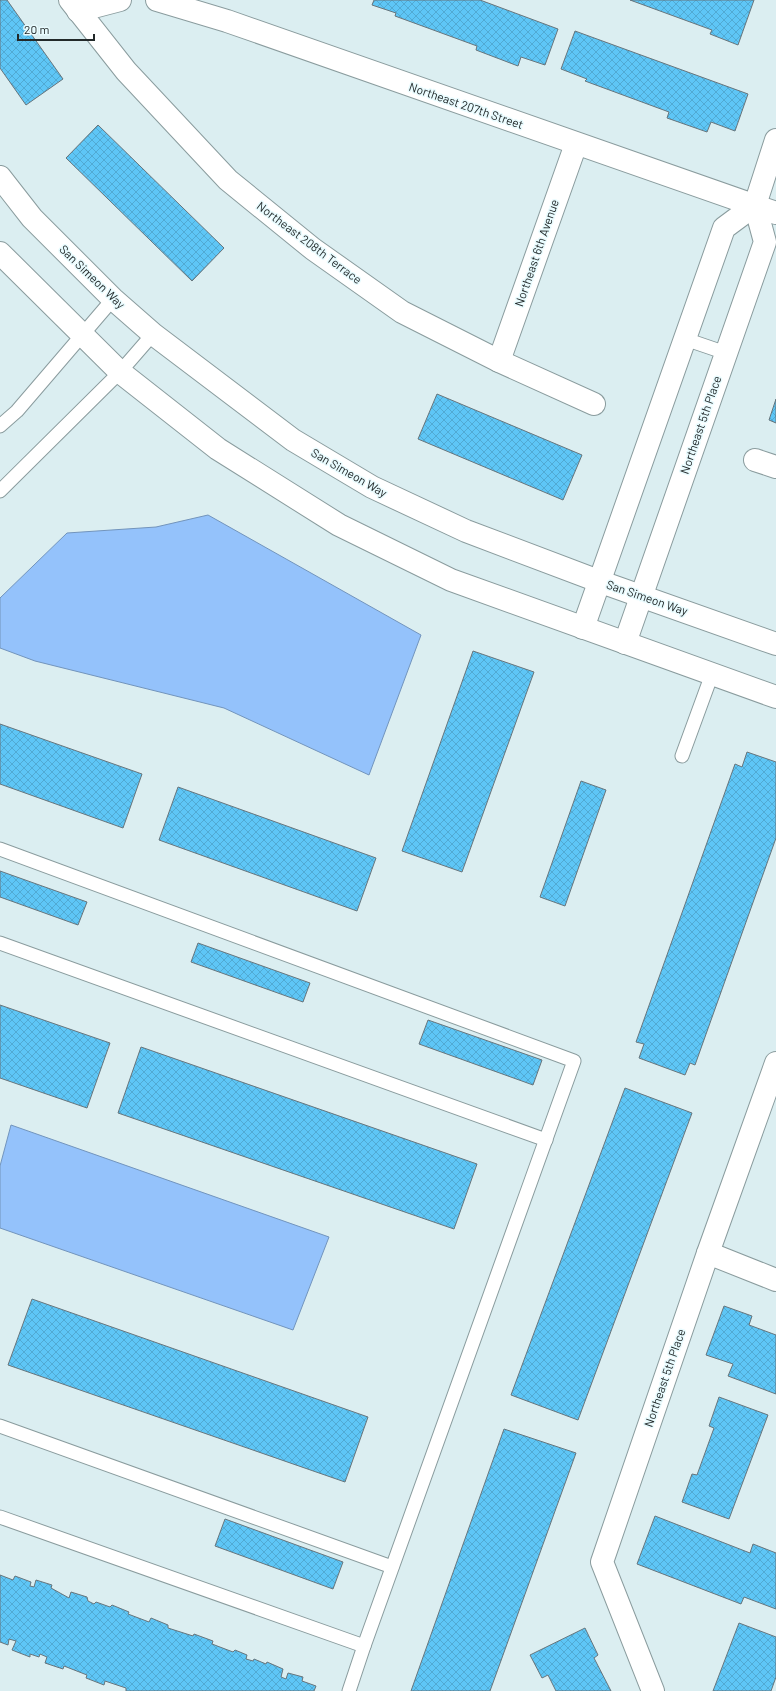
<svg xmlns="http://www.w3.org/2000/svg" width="776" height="1691" font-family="Barlow,sans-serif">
<defs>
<pattern id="building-cross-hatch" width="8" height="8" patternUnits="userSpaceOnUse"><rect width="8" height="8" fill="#5ec6f6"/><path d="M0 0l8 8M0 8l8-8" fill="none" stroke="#51aad3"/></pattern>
</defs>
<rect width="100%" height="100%" fill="#dbeef1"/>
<g fill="#94c2fb" stroke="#7294bc">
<polygon points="208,515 421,635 369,775 224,708 35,661 0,648 0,598 67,533 156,527"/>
<polygon points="11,1125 329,1237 293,1330 0,1228 0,1166"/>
</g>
<g fill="url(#building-cross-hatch)" stroke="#67757c">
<polygon points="0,0 7,0 63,79 26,105 0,68"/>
<polygon points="374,0 480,0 558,29 545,65 521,57 518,66 476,50 477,46 395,16 396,13 372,5"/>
<polygon points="630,0 754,0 738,45 710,34 712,30"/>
<polygon points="575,31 748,94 735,131 711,122 707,132 667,118 669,112 585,81 587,79 561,69"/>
<polygon points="98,125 224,248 192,281 66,158"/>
<polygon points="437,394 582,455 563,500 418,439"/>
<polygon points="776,399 776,423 769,420"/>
<polygon points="473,651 534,672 462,872 402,851"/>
<polygon points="0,724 142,774 123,828 0,784"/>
<polygon points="747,752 776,762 776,838 695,1065 690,1063 685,1075 639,1058 644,1044 636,1042 735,764 742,767"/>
<polygon points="581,781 606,790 565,906 540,897"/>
<polygon points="178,787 376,858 357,911 159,840"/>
<polygon points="0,871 87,902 78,925 0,897"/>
<polygon points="198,943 310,983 303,1002 191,962"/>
<polygon points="0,1005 110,1043 87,1108 0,1078"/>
<polygon points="428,1020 542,1060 533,1085 419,1044"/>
<polygon points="141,1047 477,1164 454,1229 118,1113"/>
<polygon points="625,1088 692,1113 578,1420 511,1395"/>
<polygon points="32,1299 368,1417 345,1482 8,1365"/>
<polygon points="724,1306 752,1316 749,1325 776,1335 776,1394 728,1376 733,1364 706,1355"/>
<polygon points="719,1397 768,1415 729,1519 682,1502 692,1474 697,1475 714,1428 709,1426"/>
<polygon points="504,1429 576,1453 490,1691 411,1691"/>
<polygon points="655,1516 750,1553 753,1544 776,1553 776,1609 744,1597 741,1604 637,1564"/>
<polygon points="225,1519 343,1562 333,1589 215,1546"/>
<polygon points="0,1575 13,1580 15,1576 31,1582 30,1586 34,1587 36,1580 52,1585 51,1588 69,1598 71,1592 87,1597 88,1601 94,1604 96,1602 110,1607 112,1605 129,1612 128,1614 149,1622 151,1618 168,1625 168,1628 193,1636 194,1634 213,1641 212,1644 233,1652 235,1650 247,1655 246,1659 253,1661 254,1659 266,1664 267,1662 283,1669 281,1677 286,1679 288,1673 303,1677 302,1681 316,1686 314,1691 126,1691 126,1688 105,1681 104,1685 86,1678 87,1675 64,1666 63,1669 45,1663 47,1657 40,1654 39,1657 30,1654 30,1657 12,1650 16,1641 9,1639 8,1645 0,1642"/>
<polygon points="739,1623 776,1637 776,1677 771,1691 713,1691"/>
<polygon points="585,1628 598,1655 594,1658 611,1691 556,1691 548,1675 542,1678 530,1655"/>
</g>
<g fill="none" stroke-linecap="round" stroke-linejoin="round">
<defs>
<g id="lane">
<polyline points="685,339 726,353"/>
<polyline points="0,426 17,411 113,299"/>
<polyline points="0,491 120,372 153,334"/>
<polyline points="682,756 712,674"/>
<polyline points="0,849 574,1061 364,1646 0,1517"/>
<polyline points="0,943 546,1140"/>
<polyline points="0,1426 392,1567"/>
<polyline points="349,1691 364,1646"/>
</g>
<g id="street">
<polyline points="70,0 126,71 228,180 313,249 402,312 499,361 594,404"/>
<polyline points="157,0 227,21 776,213"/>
<polyline points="78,11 120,0"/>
<polyline points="499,361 576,144"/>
<polyline points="755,460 776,467"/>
<polyline points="583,628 724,228 755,205"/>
<polyline points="625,643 765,242 755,205 776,140"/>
<polyline points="708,1253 776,1280"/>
<polyline points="653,1691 602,1562 708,1253 776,1063"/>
</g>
<g id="secondary">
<polyline points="0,177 32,218 113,299 153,334 293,440 372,487 466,531 601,582 776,644"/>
<polyline points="0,253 120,372 218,449 339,525 451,580 776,697"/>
</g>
</defs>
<use href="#lane" stroke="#8a9c9e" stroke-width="15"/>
<use href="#street" stroke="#8a9c9e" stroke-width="24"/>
<use href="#secondary" stroke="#8a9c9e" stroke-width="24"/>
<use href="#lane" stroke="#fff" stroke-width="13"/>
<use href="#street" stroke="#fff" stroke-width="22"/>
<use href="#secondary" stroke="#fff" stroke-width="22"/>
</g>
<g text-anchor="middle" stroke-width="3" stroke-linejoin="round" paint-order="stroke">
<g font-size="12" fill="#22292a" stroke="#e8fbfe">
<text transform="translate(466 106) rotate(19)" y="4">Northeast 207th Street</text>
<text transform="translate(309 243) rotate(37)" y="4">Northeast 208th Terrace</text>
<text transform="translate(537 253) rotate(-71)" y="4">Northeast 6th Avenue</text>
<text transform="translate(92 277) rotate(44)" y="4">San Simeon Way</text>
<text transform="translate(701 425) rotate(-71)" y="4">Northeast 5th Place</text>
<text transform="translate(349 473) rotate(30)" y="4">San Simeon Way</text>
<text transform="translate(647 598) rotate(19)" y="4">San Simeon Way</text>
<text transform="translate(665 1378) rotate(-71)" y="4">Northeast 5th Place</text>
</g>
</g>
<path d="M18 34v6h76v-6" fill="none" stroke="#22292a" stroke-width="2"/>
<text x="24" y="34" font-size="12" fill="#22292a" stroke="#e8fbfe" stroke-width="3" paint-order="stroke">20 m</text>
</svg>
